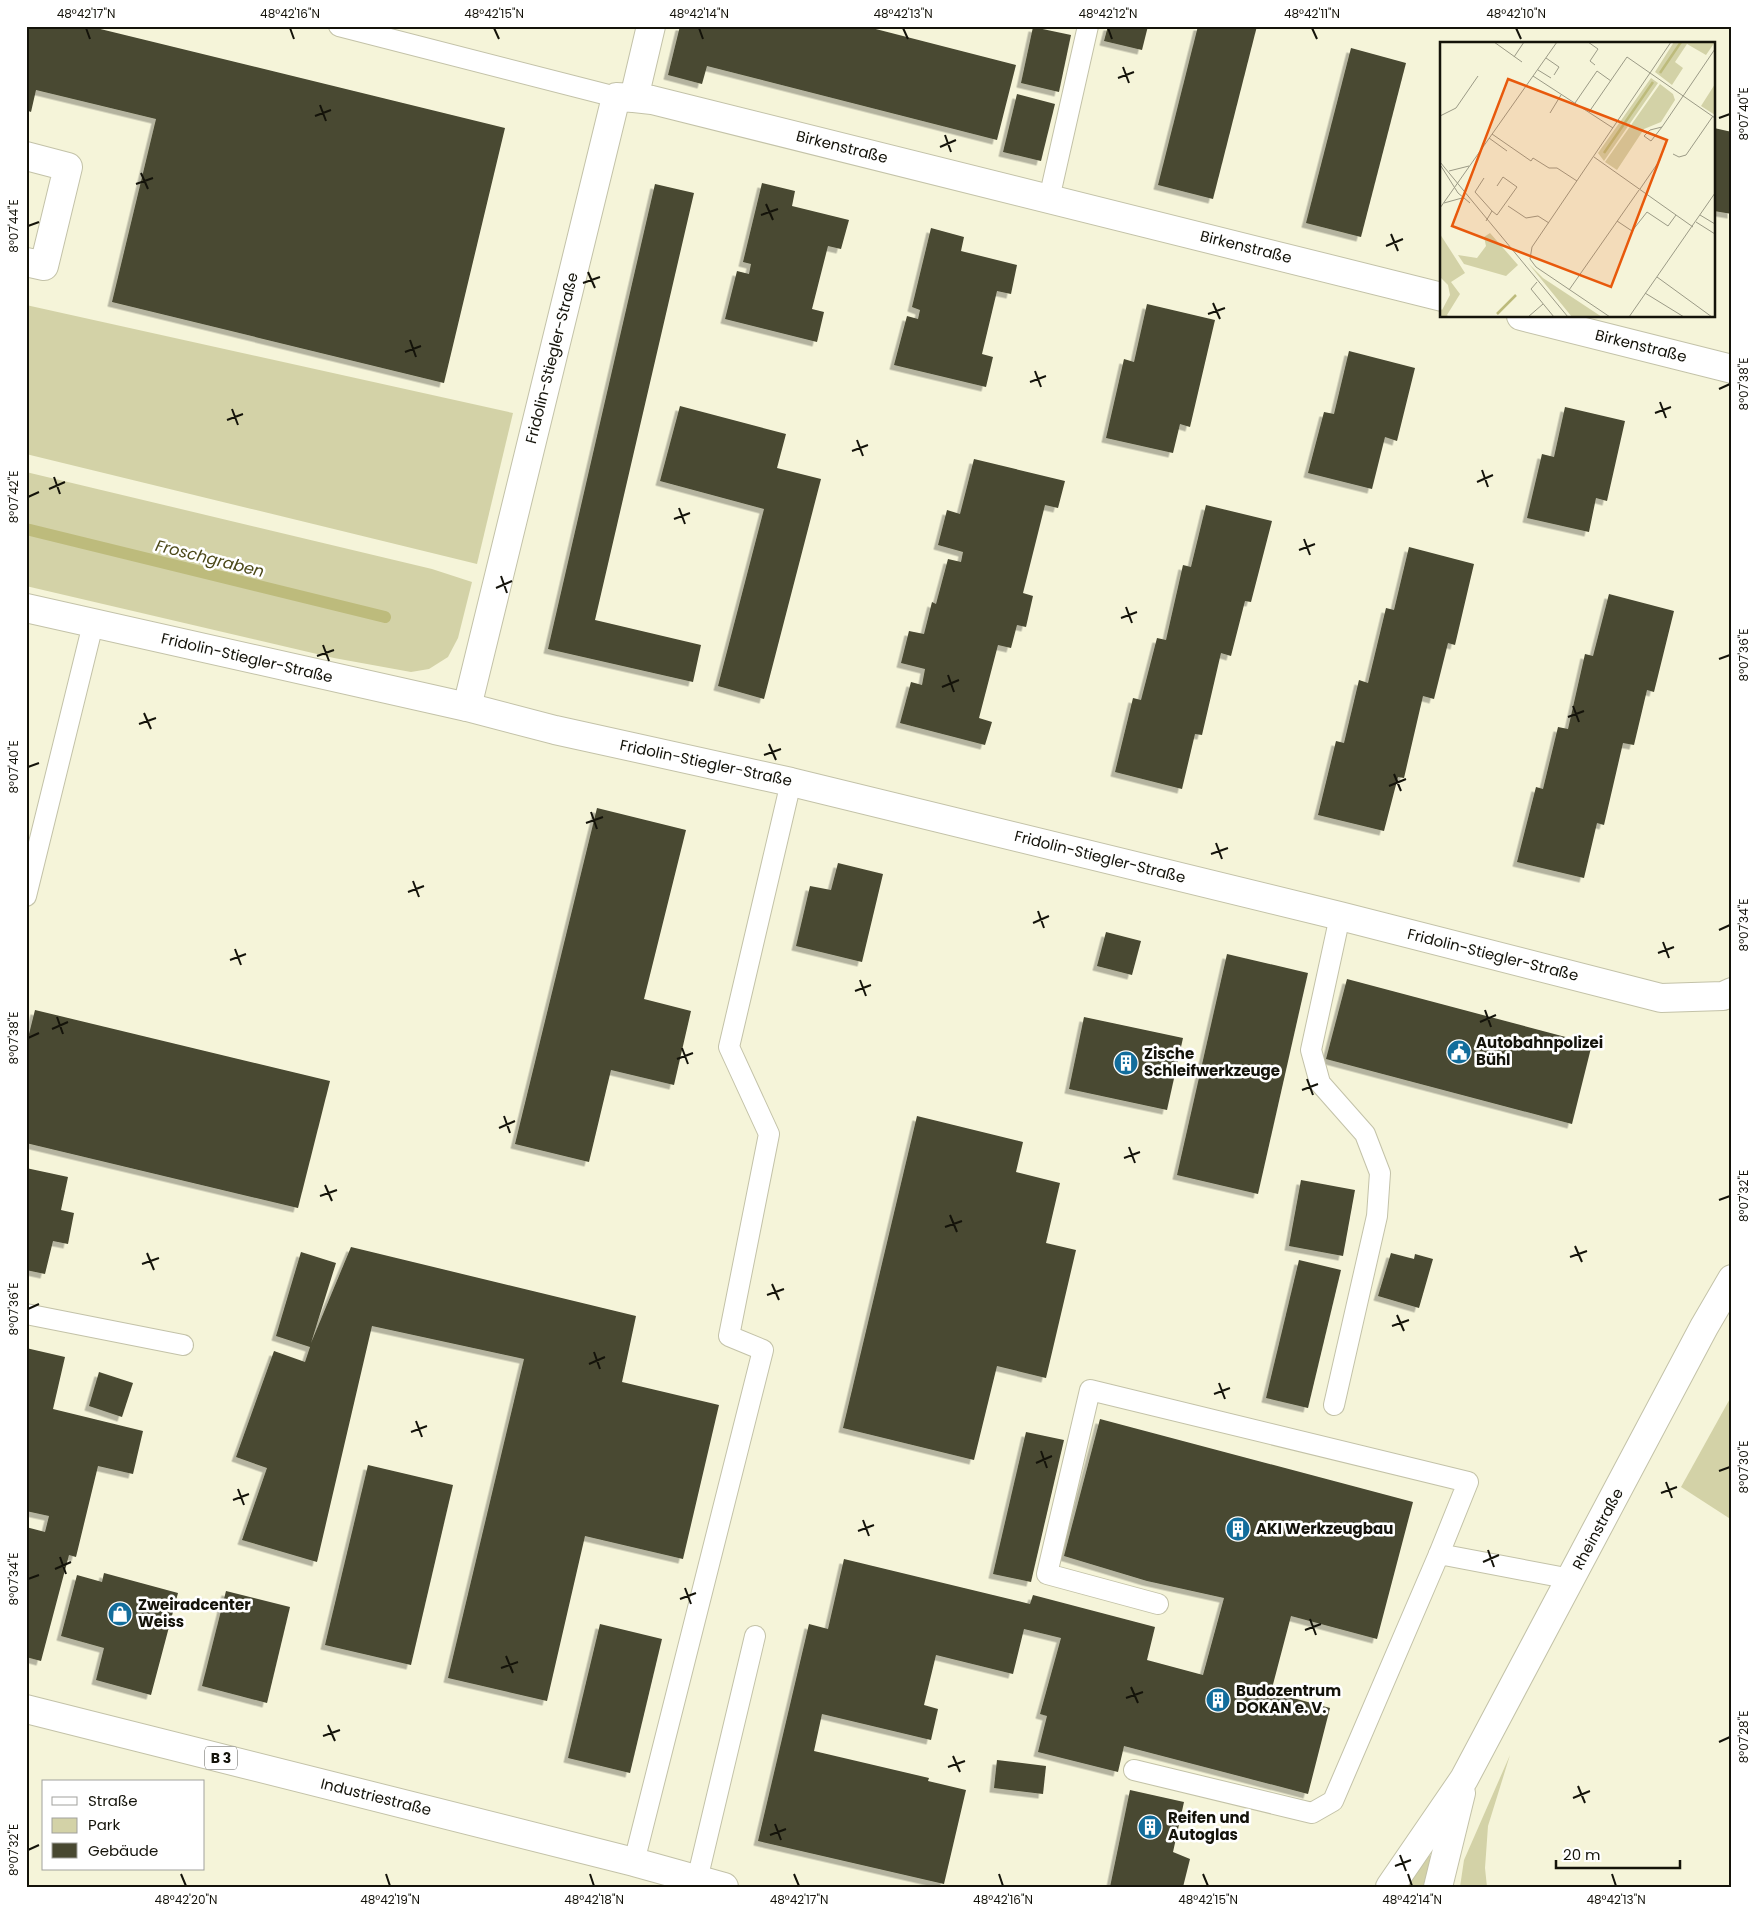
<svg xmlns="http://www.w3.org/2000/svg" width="1758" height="1913" font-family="Poppins,sans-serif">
<defs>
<filter id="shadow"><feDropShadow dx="-4.5" dy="4.5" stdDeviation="0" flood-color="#0004"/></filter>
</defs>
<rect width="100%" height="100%" fill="#f5f4d9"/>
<g fill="#d3d2a7">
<polygon points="26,305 513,413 477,564 26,454"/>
<polygon points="26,472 432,569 472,582 458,638 448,657 429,669 411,672 334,658 26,586"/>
<polygon points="1732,1395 1732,1520 1681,1487"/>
<polygon points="1510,1755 1488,1826 1485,1868 1487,1887 1460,1887 1464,1860"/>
<polygon points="1426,1850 1431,1858 1423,1887 1404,1887"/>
</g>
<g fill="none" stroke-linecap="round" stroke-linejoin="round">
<polyline stroke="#bdbb7c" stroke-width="12" points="26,529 385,617"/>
</g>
<g fill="#484831" filter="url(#shadow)">
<polygon points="26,26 88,26 505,128 444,383 112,302 156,119 36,90 31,112 26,110"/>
<polygon points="680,26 864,26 1016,65 997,140 707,66 702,84 668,75"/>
<polygon points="1108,26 1148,26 1142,50 1104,41"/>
<polygon points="1198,26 1257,26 1213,199 1158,185"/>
<polygon points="1033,27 1071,35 1059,92 1021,83"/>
<polygon points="1351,48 1406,63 1361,237 1306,223"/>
<polygon points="1017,94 1055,104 1041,161 1003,152"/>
<polygon points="1714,128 1732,132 1732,214 1714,211"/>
<polygon points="762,183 795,191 792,206 849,220 841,249 828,246 812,309 824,312 817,342 725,319 737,271 749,274 751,264 743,262"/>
<polygon points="655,184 694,193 595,620 701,645 693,682 548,649"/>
<polygon points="931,228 964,237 961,251 1017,265 1011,294 997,291 982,354 993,357 986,387 894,365 907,316 918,319 920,310 912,307"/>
<polygon points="1147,304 1215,320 1190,427 1180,424 1173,453 1106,438 1124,359 1134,362"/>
<polygon points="1349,351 1415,368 1397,441 1385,437 1372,489 1308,473 1324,412 1334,414"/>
<polygon points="680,406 786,434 777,468 821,479 764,699 718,686 764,509 660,481"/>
<polygon points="1565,407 1625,421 1607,501 1596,498 1589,532 1527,518 1542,454 1554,457"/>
<polygon points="974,459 1065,481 1058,508 1045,505 1023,593 1033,596 1026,627 1017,625 1011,648 998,645 979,718 992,722 985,745 900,723 911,682 922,685 925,669 901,663 909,631 924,634 932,602 936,604 948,559 961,562 963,552 938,545 947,510 960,514"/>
<polygon points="1206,505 1272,521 1251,602 1245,601 1231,656 1221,653 1202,735 1195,734 1182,789 1115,772 1133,698 1141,700 1157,638 1166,640 1183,565 1191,567"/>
<polygon points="1409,547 1474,564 1455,645 1448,643 1434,699 1423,696 1404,778 1398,777 1384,831 1318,815 1336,741 1344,743 1359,680 1368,683 1386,608 1394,610"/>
<polygon points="1609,594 1674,611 1654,692 1647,690 1634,745 1623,743 1604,825 1597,823 1584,878 1517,862 1536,787 1543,789 1558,727 1568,729 1585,654 1593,656"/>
<polygon points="597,808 686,830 644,999 691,1011 674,1085 611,1070 589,1162 515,1144"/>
<polygon points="838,863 883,874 862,962 796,946 810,886 831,890"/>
<polygon points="1106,932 1141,941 1132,975 1097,966"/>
<polygon points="1227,954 1308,973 1258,1194 1177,1175"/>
<polygon points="1347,979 1592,1044 1572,1124 1326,1059"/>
<polygon points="35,1010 330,1081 298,1208 26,1143 26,1046"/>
<polygon points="1084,1017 1183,1038 1167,1110 1069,1089"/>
<polygon points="917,1116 1023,1142 1016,1172 1060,1183 1046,1243 1076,1250 1046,1378 997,1366 974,1460 843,1428"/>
<polygon points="26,1168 68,1177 61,1210 74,1213 68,1244 53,1241 45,1274 26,1270"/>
<polygon points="1301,1180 1355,1190 1343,1256 1289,1246"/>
<polygon points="351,1247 636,1316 622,1382 719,1405 683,1559 585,1536 547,1701 448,1678 524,1359 372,1326 317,1562 242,1540 267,1468 236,1457 274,1351 305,1362 310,1347 276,1336 301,1252 336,1263 311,1343"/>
<polygon points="1391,1253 1414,1259 1415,1254 1433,1259 1419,1308 1378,1296"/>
<polygon points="1299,1260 1341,1270 1308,1408 1266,1398"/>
<polygon points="26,1348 65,1357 53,1409 143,1431 133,1474 98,1466 76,1557 69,1555 41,1661 26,1657 26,1527 45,1532 49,1516 26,1511"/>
<polygon points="99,1372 133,1383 122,1417 89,1406"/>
<polygon points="1100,1419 1413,1502 1377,1639 1291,1616 1271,1692 1330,1708 1308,1794 1124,1746 1118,1772 1038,1752 1047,1716 1040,1714 1061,1638 1024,1629 1013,1674 936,1655 924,1705 938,1709 931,1740 822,1714 814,1751 929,1778 928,1781 966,1790 944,1884 758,1841 809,1624 828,1629 844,1559 1030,1604 1033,1595 1155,1627 1147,1660 1203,1675 1224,1598 1147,1581 1064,1556"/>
<polygon points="1026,1432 1064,1440 1031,1582 993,1574"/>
<polygon points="368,1465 453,1485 411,1665 325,1645"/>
<polygon points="104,1573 178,1593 151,1695 96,1680 104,1648 61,1636 77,1575 102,1582"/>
<polygon points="226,1591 290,1607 267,1703 202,1686"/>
<polygon points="600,1624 662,1639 630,1773 568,1758"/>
<polygon points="997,1760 1046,1766 1043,1794 994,1788"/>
<polygon points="1130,1790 1184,1802 1173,1852 1190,1859 1183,1887 1110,1887"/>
</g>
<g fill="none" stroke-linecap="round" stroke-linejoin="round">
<defs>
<g id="lane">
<polyline points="339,26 616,97"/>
<polyline points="1049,199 1088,26"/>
<polyline points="26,896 93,624"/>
<polyline points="26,1314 183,1345"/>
<polyline points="1334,1405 1377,1216 1380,1173 1365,1134 1320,1083 1311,1050 1340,916"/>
<polyline points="1158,1604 1047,1574 1090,1390 1468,1482 1439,1554"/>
<polyline points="1134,1770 1312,1813 1333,1801 1439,1554 1571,1579"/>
<polyline points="634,1862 763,1350 729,1336 769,1134 729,1047 791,782"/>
<polyline points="697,1880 755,1636"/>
</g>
<g id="street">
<polyline points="634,98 652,100 1442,297"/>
<polyline points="26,156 68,167 44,266 26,262"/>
<polyline points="1521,316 1732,369"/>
<polyline points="26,608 467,707 555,730 791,782 1340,916 1661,998 1723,996 1732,992"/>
<polyline points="467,707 616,97 634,98 651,26"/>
</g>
<g id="secondary">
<polyline points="1390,1887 1464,1779 1704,1327 1732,1279"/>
<polyline points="1438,1887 1461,1793"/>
</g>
<polyline id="primary" points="26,1709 634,1862 724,1887"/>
</defs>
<use href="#lane" stroke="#c3c2a8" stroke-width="22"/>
<use href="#street" stroke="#c3c2a8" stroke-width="30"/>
<use href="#secondary" stroke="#c3c2a8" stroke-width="30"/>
<use href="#primary" stroke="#c3c2a8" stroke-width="30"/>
<use href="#lane" stroke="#fff" stroke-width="20"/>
<use href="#street" stroke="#fff" stroke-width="28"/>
<use href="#secondary" stroke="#fff" stroke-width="28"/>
<use href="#primary" stroke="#fff" stroke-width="28"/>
</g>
<path fill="none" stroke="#14130a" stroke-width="2" d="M86,28l4,11M290,28l4,11M494,28l5,11M699,28l4,11M903,28l5,11M1108,28l4,11M1312,28l5,11M1516,28l5,11M1123,67l6,16M1118,78l16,-6M320,105l6,16M315,116l16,-6M1719,118l11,-4M945,135l6,17M940,147l16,-7M141,173l7,16M136,184l17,-6M766,204l7,16M761,215l17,-6M28,226l11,-4M1391,234l7,17M1386,246l17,-7M588,272l7,16M583,283l17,-6M1213,303l7,16M1208,314l17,-6M410,340l6,17M405,352l16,-6M1035,371l6,16M1030,382l16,-6M1719,389l11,-5M1660,402l6,16M232,409l6,16M1655,413l16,-6M227,420l16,-6M857,440l6,16M852,451l16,-6M1482,470l6,17M54,477l6,17M1477,482l16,-7M49,489l16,-7M28,497l11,-5M679,508l6,16M674,519l16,-6M1304,539l6,16M1299,550l16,-6M501,576l6,17M496,588l16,-7M1126,607l6,16M1121,618l16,-6M323,645l6,16M317,656l17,-6M1719,659l11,-4M948,675l6,17M942,687l17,-7M1573,706l6,16M144,713l7,16M1568,717l16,-6M139,724l17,-6M769,744l7,16M764,755l17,-6M28,767l11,-4M1394,774l7,17M1389,786l17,-7M591,812l6,17M586,823l17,-6M1216,843l6,16M1211,854l17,-6M413,881l6,16M408,892l16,-6M1038,911l6,17M1033,923l16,-7M1719,930l11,-5M1663,942l6,16M235,949l6,16M1658,953l16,-6M230,960l16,-6M860,980l6,16M855,991l16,-6M1485,1010l6,17M57,1017l6,17M1480,1022l16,-7M52,1029l16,-7M28,1038l11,-5M682,1048l6,16M677,1059l16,-6M1307,1079l6,16M1302,1090l16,-6M504,1116l6,17M499,1128l16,-7M1129,1147l6,16M1124,1158l16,-6M325,1185l7,16M320,1196l17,-6M1719,1200l11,-4M950,1215l7,17M945,1227l17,-6M1575,1246l7,16M147,1253l7,17M1570,1257l17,-6M142,1264l17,-6M772,1284l7,16M767,1295l17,-6M28,1309l11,-5M1397,1315l7,16M1392,1326l17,-6M594,1352l6,17M589,1364l16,-7M1219,1383l6,16M1214,1394l16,-6M416,1421l6,16M411,1432l16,-6M1041,1451l6,17M1036,1463l16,-7M1719,1471l11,-4M1666,1482l6,16M238,1489l6,16M1661,1493l16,-6M233,1500l16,-6M863,1520l6,16M858,1531l16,-6M1488,1550l6,17M60,1557l6,17M1483,1562l16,-7M55,1569l16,-7M28,1579l11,-4M685,1588l6,16M680,1599l16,-6M1310,1619l6,16M1305,1630l16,-6M506,1656l7,17M501,1668l17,-6M1131,1687l7,16M1126,1698l17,-6M328,1725l7,16M323,1736l17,-6M1719,1742l11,-5M953,1756l7,16M948,1767l17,-6M1578,1786l7,17M1573,1798l17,-7M775,1824l6,16M770,1835l16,-6M28,1850l11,-5M1400,1855l6,16M1395,1866l16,-6M181,1874l5,12M386,1874l4,12M590,1874l4,12M794,1874l5,12M999,1874l4,12M1203,1874l5,12M1408,1874l4,12M1612,1874l4,12"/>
<defs>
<symbol id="civic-disc" viewBox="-11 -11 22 22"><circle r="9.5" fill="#126d9c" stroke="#fff"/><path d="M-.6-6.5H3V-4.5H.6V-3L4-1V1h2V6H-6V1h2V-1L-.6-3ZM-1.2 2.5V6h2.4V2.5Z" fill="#fff"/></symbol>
<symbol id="building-disc" viewBox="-11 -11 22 22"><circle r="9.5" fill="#126d9c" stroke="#fff"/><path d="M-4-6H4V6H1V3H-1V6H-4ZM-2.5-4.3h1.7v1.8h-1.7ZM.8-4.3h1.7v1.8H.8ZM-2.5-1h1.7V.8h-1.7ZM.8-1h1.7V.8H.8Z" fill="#fff"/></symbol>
<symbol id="shop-disc" viewBox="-11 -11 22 22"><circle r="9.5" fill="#126d9c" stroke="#fff"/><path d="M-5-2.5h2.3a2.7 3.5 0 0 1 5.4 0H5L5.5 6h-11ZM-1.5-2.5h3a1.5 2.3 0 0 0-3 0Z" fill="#fff"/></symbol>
</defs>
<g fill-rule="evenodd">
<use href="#civic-disc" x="1445" y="1038" width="28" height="28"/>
<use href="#building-disc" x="1112" y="1049" width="28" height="28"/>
<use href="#building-disc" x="1224" y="1515" width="28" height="28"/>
<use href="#shop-disc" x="106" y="1600" width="28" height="28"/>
<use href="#building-disc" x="1204" y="1686" width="28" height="28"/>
<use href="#building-disc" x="1136" y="1813" width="28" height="28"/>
</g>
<g text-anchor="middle" stroke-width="5" stroke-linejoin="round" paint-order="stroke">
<rect fill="#fff" stroke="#5a5a54" stroke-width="1" x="205" y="1746.5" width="32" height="23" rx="4"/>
<g font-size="14" font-weight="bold" fill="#14130a">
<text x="221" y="1763">B 3</text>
</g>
<g font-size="15" fill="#14130a" stroke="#fff">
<text transform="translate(842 147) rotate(14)" y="5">Birkenstraße</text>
<text transform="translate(1246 247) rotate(14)" y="5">Birkenstraße</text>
<text transform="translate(1641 346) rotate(14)" y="5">Birkenstraße</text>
<text transform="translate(552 358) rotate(-76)" y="5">Fridolin-Stiegler-Straße</text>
<text transform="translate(247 658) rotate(13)" y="5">Fridolin-Stiegler-Straße</text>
<text transform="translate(706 763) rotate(12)" y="5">Fridolin-Stiegler-Straße</text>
<text transform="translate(1100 857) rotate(14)" y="5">Fridolin-Stiegler-Straße</text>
<text transform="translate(1493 955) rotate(14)" y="5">Fridolin-Stiegler-Straße</text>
<text transform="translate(1598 1529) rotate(-62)" y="5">Rheinstraße</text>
<text transform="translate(376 1797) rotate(14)" y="5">Industriestraße</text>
</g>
<g font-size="15" font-weight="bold" fill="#14130a" stroke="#fff" text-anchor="start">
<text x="1476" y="1048">Autobahnpolizei<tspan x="1476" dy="17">Bühl</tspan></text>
<text x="1144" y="1059">Zische<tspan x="1144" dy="17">Schleifwerkzeuge</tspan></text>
<text x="1256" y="1534">AKI Werkzeugbau</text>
<text x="138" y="1610">Zweiradcenter<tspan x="138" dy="17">Weiss</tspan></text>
<text x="1236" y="1696">Budozentrum<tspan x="1236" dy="17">DOKAN e. V.</tspan></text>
<text x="1168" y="1823">Reifen und<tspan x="1168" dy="17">Autoglas</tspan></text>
</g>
<g font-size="16" font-style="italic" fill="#4b4818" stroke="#fff">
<text transform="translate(210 558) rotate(14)" y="6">Froschgraben</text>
</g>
</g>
<g transform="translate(1440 42)">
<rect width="275" height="275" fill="#f5f4d9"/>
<path d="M234,0h41l-9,13 -19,-11 -12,18 8,6 -11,17 -17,-13zM211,36l7,5 -54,78 -6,-8zM220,42l13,10 2,6 -14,22 -17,7 -27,41 -12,-8zM275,42v31l-14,-9zM50,191l28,32 -12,11 -42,-12 -6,-9 19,3 9,-12 -2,-9zM0,192l25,39 -14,9 9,12 -13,21 2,2h-9v-9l2,2 8,-15 -2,-10 -8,-8zM88,221l15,15 59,39h-30z" fill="#d3d2a7"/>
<path fill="none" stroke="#bdbb7c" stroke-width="2.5" d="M220,31l21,-31M164,111l49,-71M57,272l19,-19"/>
<path fill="none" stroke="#9b9a86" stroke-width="1" d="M54,0l28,20M148,0l10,7 -8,12 5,4M74,15l10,-15M106,16l13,9 -5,8M98,28l13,8M93,34l80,52M135,61l22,-32 14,10M149,70l38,-55 88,61M110,71l11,-18M0,74l16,-8 22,-32M222,85l-12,3 -6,6 7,5 11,-14 32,-47 21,-31M52,92l39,27 2,-3 16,10h8l20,13M49,96l18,13M233,112l6,3 7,-2 27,-39M154,115l99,70M0,120l128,155M1,124l17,27 12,10M9,129l20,-5M44,136l-9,14 17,19 -6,10M200,147l20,-29M4,161l18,-5M68,164l18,12 12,-2 11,7M0,166l117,-166M52,169l5,4 20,-28 -14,-10 -6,9M260,173l15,9M177,179l15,10 15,-19 21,14 8,-11M256,180l19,12M90,217l2,-12 139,-205M90,217l6,8 74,50M217,235l55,40M97,240l-6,7 23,28M129,248l70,-100M205,251l39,24M88,275l15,-13M189,275l86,-124"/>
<path fill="#e8590c" fill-opacity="0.15" stroke="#e8590c" stroke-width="2.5" d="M68,37l159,61 -56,147 -159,-61z"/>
<rect width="275" height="275" fill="none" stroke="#14130a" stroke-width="2.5"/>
</g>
<rect width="1758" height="1913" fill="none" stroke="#ffffff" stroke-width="55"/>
<rect x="42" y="1780" width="162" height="90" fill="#ffffff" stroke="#a1a19d"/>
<rect x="52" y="1797" width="25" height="8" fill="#ffffff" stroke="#a1a19d"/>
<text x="88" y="1806" font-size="15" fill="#14130a">Straße</text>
<rect x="52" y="1818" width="25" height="15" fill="#d3d2a7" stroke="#a1a19d"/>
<text x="88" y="1830" font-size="15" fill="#14130a">Park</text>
<rect x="52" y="1843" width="25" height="15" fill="#484831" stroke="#a1a19d"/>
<text x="88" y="1856" font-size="15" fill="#14130a">Gebäude</text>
<path d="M1556 1860v8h124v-8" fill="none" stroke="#14130a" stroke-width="2.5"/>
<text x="1563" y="1860" font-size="15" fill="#14130a" stroke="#ffffff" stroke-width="4" paint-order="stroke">20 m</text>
<rect x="28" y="28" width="1702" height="1858" fill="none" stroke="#14130a" stroke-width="2"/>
<g font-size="12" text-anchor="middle" fill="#14130a">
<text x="86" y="18">48°42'17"N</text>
<text x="290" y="18">48°42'16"N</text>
<text x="494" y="18">48°42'15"N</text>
<text x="699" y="18">48°42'14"N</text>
<text x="903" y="18">48°42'13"N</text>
<text x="1108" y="18">48°42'12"N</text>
<text x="1312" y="18">48°42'11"N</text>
<text x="1516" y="18">48°42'10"N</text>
<text transform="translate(1744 114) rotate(-90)" y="4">8°07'40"E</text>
<text transform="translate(14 226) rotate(-90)" y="4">8°07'44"E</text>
<text transform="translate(1744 384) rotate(-90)" y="4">8°07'38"E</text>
<text transform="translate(14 497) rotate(-90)" y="4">8°07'42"E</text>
<text transform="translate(1744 655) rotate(-90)" y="4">8°07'36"E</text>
<text transform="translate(14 767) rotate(-90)" y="4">8°07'40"E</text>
<text transform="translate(1744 925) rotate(-90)" y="4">8°07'34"E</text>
<text transform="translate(14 1038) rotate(-90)" y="4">8°07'38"E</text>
<text transform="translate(1744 1196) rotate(-90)" y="4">8°07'32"E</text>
<text transform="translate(14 1309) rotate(-90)" y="4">8°07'36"E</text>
<text transform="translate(1744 1467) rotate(-90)" y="4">8°07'30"E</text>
<text transform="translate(14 1579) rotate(-90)" y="4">8°07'34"E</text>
<text transform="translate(1744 1737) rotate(-90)" y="4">8°07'28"E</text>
<text transform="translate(14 1850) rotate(-90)" y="4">8°07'32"E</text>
<text x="186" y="1904">48°42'20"N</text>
<text x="390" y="1904">48°42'19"N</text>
<text x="594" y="1904">48°42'18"N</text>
<text x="799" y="1904">48°42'17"N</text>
<text x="1003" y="1904">48°42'16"N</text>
<text x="1208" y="1904">48°42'15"N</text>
<text x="1412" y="1904">48°42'14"N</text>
<text x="1616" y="1904">48°42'13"N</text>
</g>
</svg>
